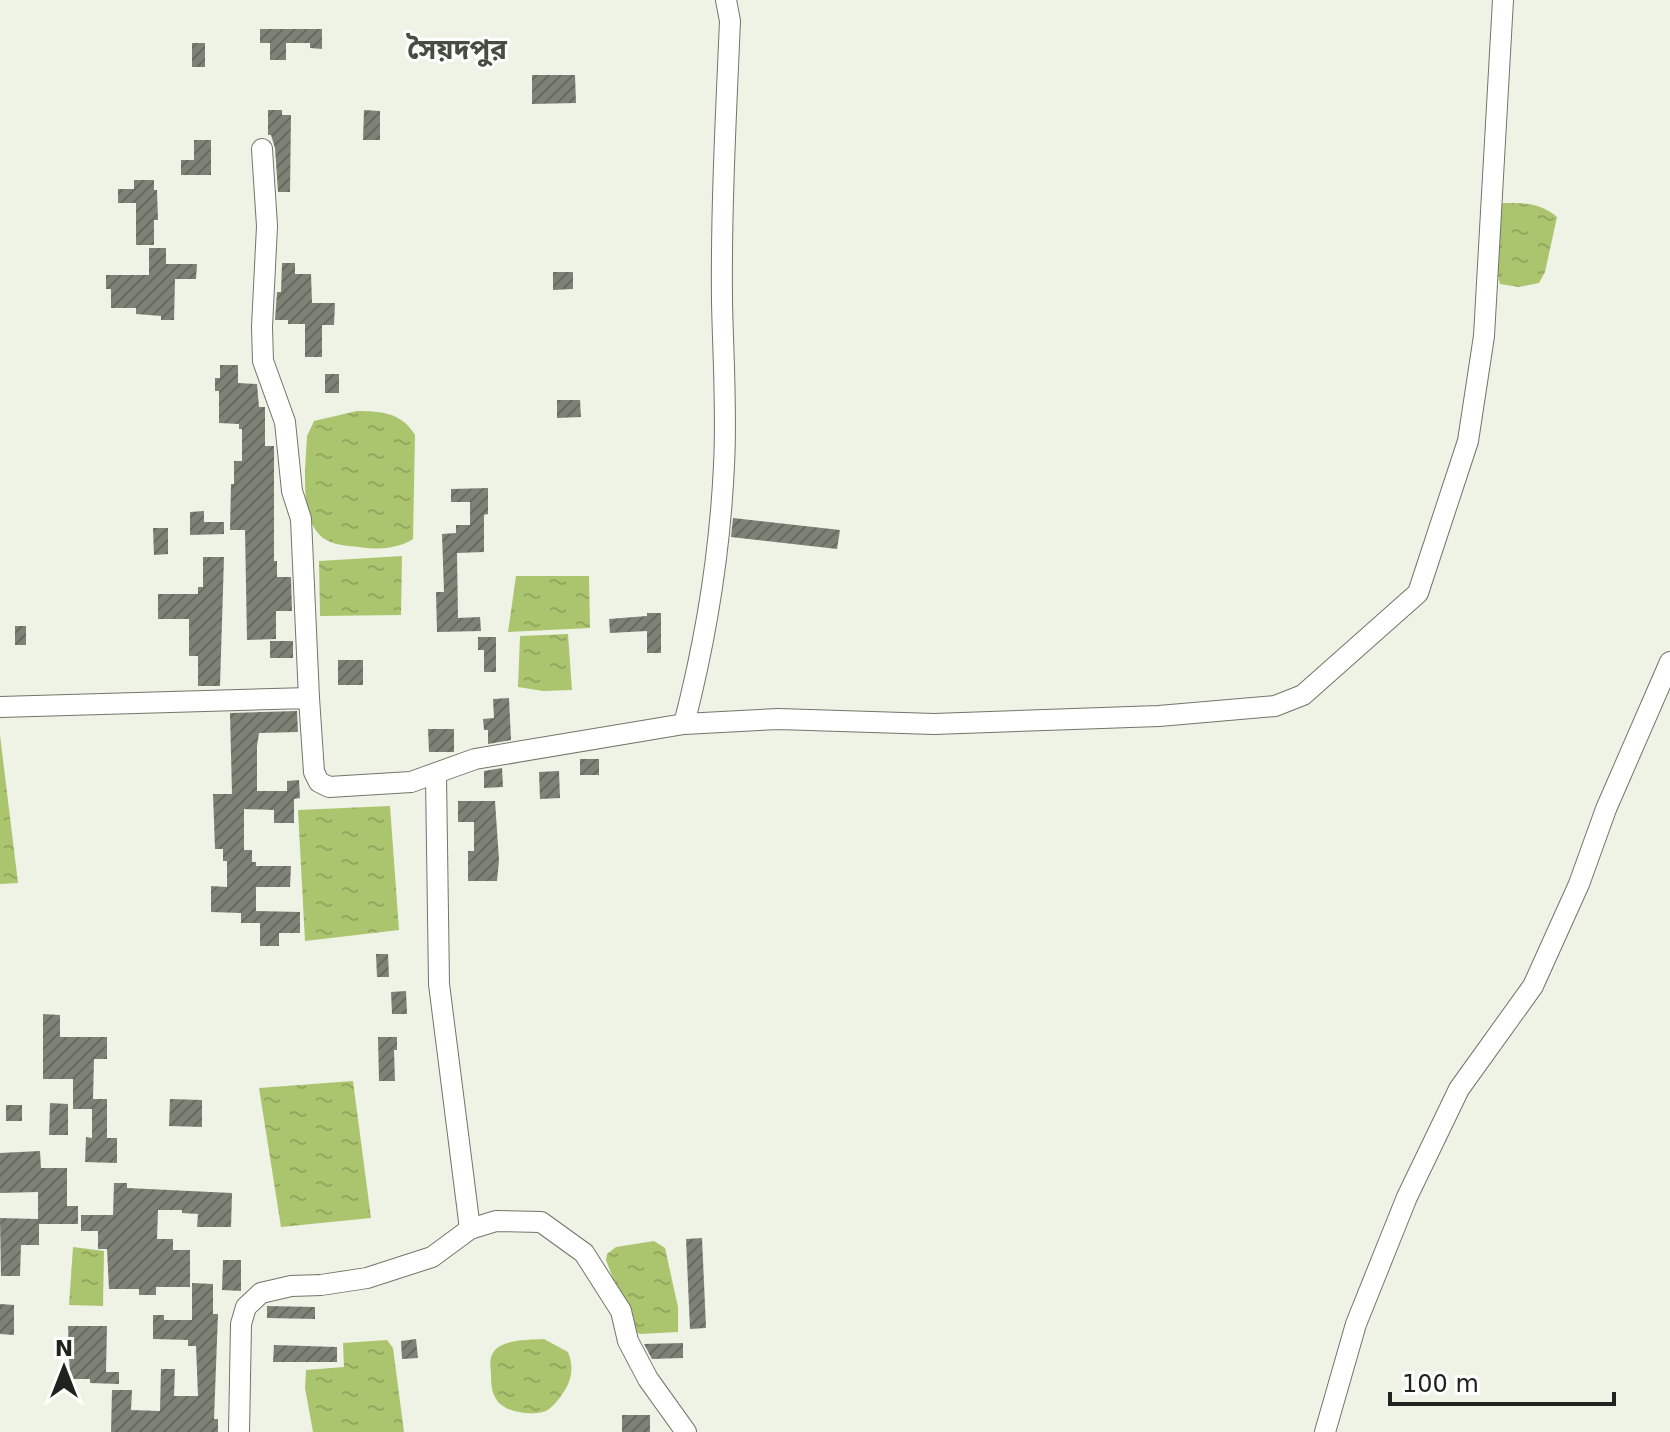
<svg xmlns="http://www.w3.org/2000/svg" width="1670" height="1432" font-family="'DejaVu Sans','Noto Sans Bengali',sans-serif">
<defs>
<pattern id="water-ripples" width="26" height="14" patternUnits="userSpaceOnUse" patternTransform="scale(2)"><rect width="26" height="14" fill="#abc56e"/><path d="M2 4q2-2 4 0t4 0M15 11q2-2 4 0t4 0" fill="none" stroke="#93a95f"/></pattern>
<pattern id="building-hatch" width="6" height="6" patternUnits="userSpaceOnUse" patternTransform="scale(2)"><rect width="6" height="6" fill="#7e8276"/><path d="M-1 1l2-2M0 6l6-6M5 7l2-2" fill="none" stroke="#676a60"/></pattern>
</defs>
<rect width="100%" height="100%" fill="#eef3e6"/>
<g fill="url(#water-ripples)">
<path d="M1501,203c21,0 39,-1 56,14l-12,55 -6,11 -20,4 -19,-3 -4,-18z"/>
<path d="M357,411c25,0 45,2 58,24l-2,104c-16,10 -35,11 -54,8 -12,-1 -26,-2 -36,-9 -25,-19 -17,-75 -16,-102l7,-15z"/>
<polygon points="402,556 401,615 320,616 319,561"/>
<polygon points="516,576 589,576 590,628 508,632"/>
<polygon points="568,634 572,690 543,691 518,687 520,636"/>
<polygon points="0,735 18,883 0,884"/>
<polygon points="390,806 399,930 305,941 298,810"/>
<polygon points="353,1081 371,1218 281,1227 259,1088"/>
<polygon points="654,1241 665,1248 678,1307 678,1332 640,1334 633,1331 606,1260 607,1254 616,1247"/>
<polygon points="73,1247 104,1251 103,1306 69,1305"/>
<path d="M544,1339l24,13c6,15 4,28 -5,41 -4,6 -11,15 -17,18 -14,5 -38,2 -48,-9 -7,-9 -7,-19 -7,-29 -1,-9 -2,-17 5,-24 11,-10 34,-9 48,-10z"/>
<polygon points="387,1340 393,1348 404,1432 313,1432 305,1388 306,1370 344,1367 343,1343"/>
</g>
<g fill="url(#building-hatch)">
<polygon points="260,29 322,29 322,49 310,48 310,43 286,43 286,60 270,60 270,43 260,43"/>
<rect x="192" y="43" width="13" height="24"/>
<polygon points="532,75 575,75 576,103 532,104"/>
<polygon points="268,110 282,110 282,115 291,115 290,192 278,192 275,148 271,135 268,135"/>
<polygon points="364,110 380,111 380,140 363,140"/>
<polygon points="194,140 211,140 211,175 181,175 181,160 194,160"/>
<polygon points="134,180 154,180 154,190 157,190 158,220 154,220 154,245 136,245 136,203 118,203 118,189 134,189"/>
<polygon points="149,248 166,248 166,264 197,264 196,279 175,279 174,320 161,320 161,316 136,314 136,308 111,308 111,289 106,289 106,275 149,275"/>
<polygon points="282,263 295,263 295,274 311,274 312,303 335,303 334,325 322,325 322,357 305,357 305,324 288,324 288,320 275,320 277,292 281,292"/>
<polygon points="553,272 573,272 573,289 553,290"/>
<polygon points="220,365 238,365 238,383 257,384 259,407 265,407 265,446 274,446 274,561 277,561 277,577 291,577 292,611 276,611 276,639 247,640 245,530 230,530 231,484 234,484 234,461 242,461 242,429 239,429 239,424 219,423 219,391 215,391 215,378 220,378"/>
<rect x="325" y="374" width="14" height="19"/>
<polygon points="557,400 580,400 581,417 557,418"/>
<polygon points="488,488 488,514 484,515 484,552 457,553 458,618 480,617 481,631 437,632 436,592 444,592 442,534 456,533 456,525 470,525 470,502 451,502 451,489"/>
<polygon points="204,511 204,522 224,522 224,534 190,535 190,512"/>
<polygon points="733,518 840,530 837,549 731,537"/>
<polygon points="153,528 168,528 168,554 154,555"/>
<polygon points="203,557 224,557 220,686 198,686 198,656 189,656 189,619 158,619 158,594 198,594 198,587 203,587"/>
<polygon points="647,613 661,613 661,653 647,653 647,631 610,633 609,619 647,616"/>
<rect x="15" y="626" width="11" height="19"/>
<polygon points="478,637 496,637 496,672 484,672 484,650 478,650"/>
<rect x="270" y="641" width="23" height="17"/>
<rect x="338" y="660" width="25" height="25"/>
<polygon points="509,698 511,740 488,744 488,730 484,730 483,719 494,718 493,699"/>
<polygon points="297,711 298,732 259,733 257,746 257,791 287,791 287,781 299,780 300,798 294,799 294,823 274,823 274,810 244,809 244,850 252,850 252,862 256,862 256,866 291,866 290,887 256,887 256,911 300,912 300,933 279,933 279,946 260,946 260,923 241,923 241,913 211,912 211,886 227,887 227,861 223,861 223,849 215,849 213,794 232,794 230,713"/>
<polygon points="428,729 454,729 454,752 429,752"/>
<rect x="580" y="759" width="19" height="16"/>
<polygon points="502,768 503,787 484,788 484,771"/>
<polygon points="559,771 560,798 540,799 539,772"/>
<polygon points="458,801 495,801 499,860 497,881 468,881 468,851 474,851 474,822 458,822"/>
<polygon points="376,954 388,954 389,977 377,977"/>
<polygon points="406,991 407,1014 392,1014 391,992"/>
<polygon points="43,1014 60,1015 60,1037 107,1037 107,1059 94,1059 93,1099 107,1099 107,1138 117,1138 117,1163 85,1162 86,1137 92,1138 92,1109 73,1109 73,1079 43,1079"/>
<polygon points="378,1037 397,1037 397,1050 394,1050 395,1081 379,1081"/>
<polygon points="170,1099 202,1100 202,1127 169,1126"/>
<polygon points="50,1103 68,1104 68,1135 49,1135"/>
<rect x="6" y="1105" width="16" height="16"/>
<polygon points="40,1151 41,1168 67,1168 67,1206 78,1206 78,1224 39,1224 39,1245 21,1245 20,1276 1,1276 0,1218 38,1219 38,1192 0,1193 0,1153"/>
<polygon points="114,1183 127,1183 127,1188 232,1193 231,1227 197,1227 198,1214 182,1213 182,1210 158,1210 157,1239 173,1239 173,1250 190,1250 190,1287 156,1287 156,1295 139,1295 139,1289 109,1289 107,1249 98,1249 98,1231 81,1231 81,1215 113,1215"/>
<polygon points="702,1238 706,1328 690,1329 686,1239"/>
<polygon points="223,1260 241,1260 241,1291 222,1290"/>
<polygon points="192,1283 213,1284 213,1314 218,1314 214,1419 218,1419 218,1432 111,1432 112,1390 132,1390 131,1410 160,1411 161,1369 175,1369 174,1396 198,1396 196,1346 188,1346 188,1340 153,1339 153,1315 164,1315 164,1320 192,1320"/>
<polygon points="0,1304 14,1305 14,1335 0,1334"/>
<polygon points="267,1306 315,1307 315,1319 267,1318"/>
<polygon points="68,1326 107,1326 106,1372 119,1372 119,1384 90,1383 90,1379 70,1379"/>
<polygon points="416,1339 418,1358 402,1359 401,1341"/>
<polygon points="683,1343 683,1358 652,1359 644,1344"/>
<polygon points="274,1345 337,1347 337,1362 273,1362"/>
<rect x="622" y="1415" width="28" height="17"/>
</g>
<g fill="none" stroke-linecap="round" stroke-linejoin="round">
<defs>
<g id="minor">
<polyline points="262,149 267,226 262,327 263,361 285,422 292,491 301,519 309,698"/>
<polyline points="0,707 309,698 314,772 319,782 329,787 411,782 475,759 684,724 778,719 934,724 1159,716 1275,706 1303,695 1418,593 1468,441 1484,336 1503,0"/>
<path d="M684,724c22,-85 36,-171 40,-259 3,-55 -1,-109 -2,-164 -1,-93 4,-187 8,-280l-4,-21"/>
<polyline points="436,776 439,984 470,1229"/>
<polyline points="239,1432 241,1324 246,1307 261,1293 291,1286 321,1285 367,1278 432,1257 470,1229 496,1221 541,1222 584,1253 621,1311 628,1341 648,1379 686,1432"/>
<polyline points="1325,1432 1356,1324 1407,1197 1459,1089 1533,986 1579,884 1606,809 1670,662"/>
</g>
</defs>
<use href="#minor" stroke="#72756a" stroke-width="22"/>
<use href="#minor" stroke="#fff" stroke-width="20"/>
</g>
<g text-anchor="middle" stroke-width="6" stroke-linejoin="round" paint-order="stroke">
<g font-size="28" font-weight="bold" fill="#484c41" stroke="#fff">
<text x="457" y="59">সৈয়দপুর</text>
</g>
</g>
<g transform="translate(64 1368)" stroke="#ffffff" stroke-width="6" paint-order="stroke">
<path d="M0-6L14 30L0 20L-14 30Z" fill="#20221d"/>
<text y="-12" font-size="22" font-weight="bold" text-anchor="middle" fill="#20221d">N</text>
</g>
<path d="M1390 1392v12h224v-12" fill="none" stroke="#20221d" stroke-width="4"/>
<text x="1402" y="1392" font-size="24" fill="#20221d" stroke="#ffffff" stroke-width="6" paint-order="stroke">100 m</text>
</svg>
